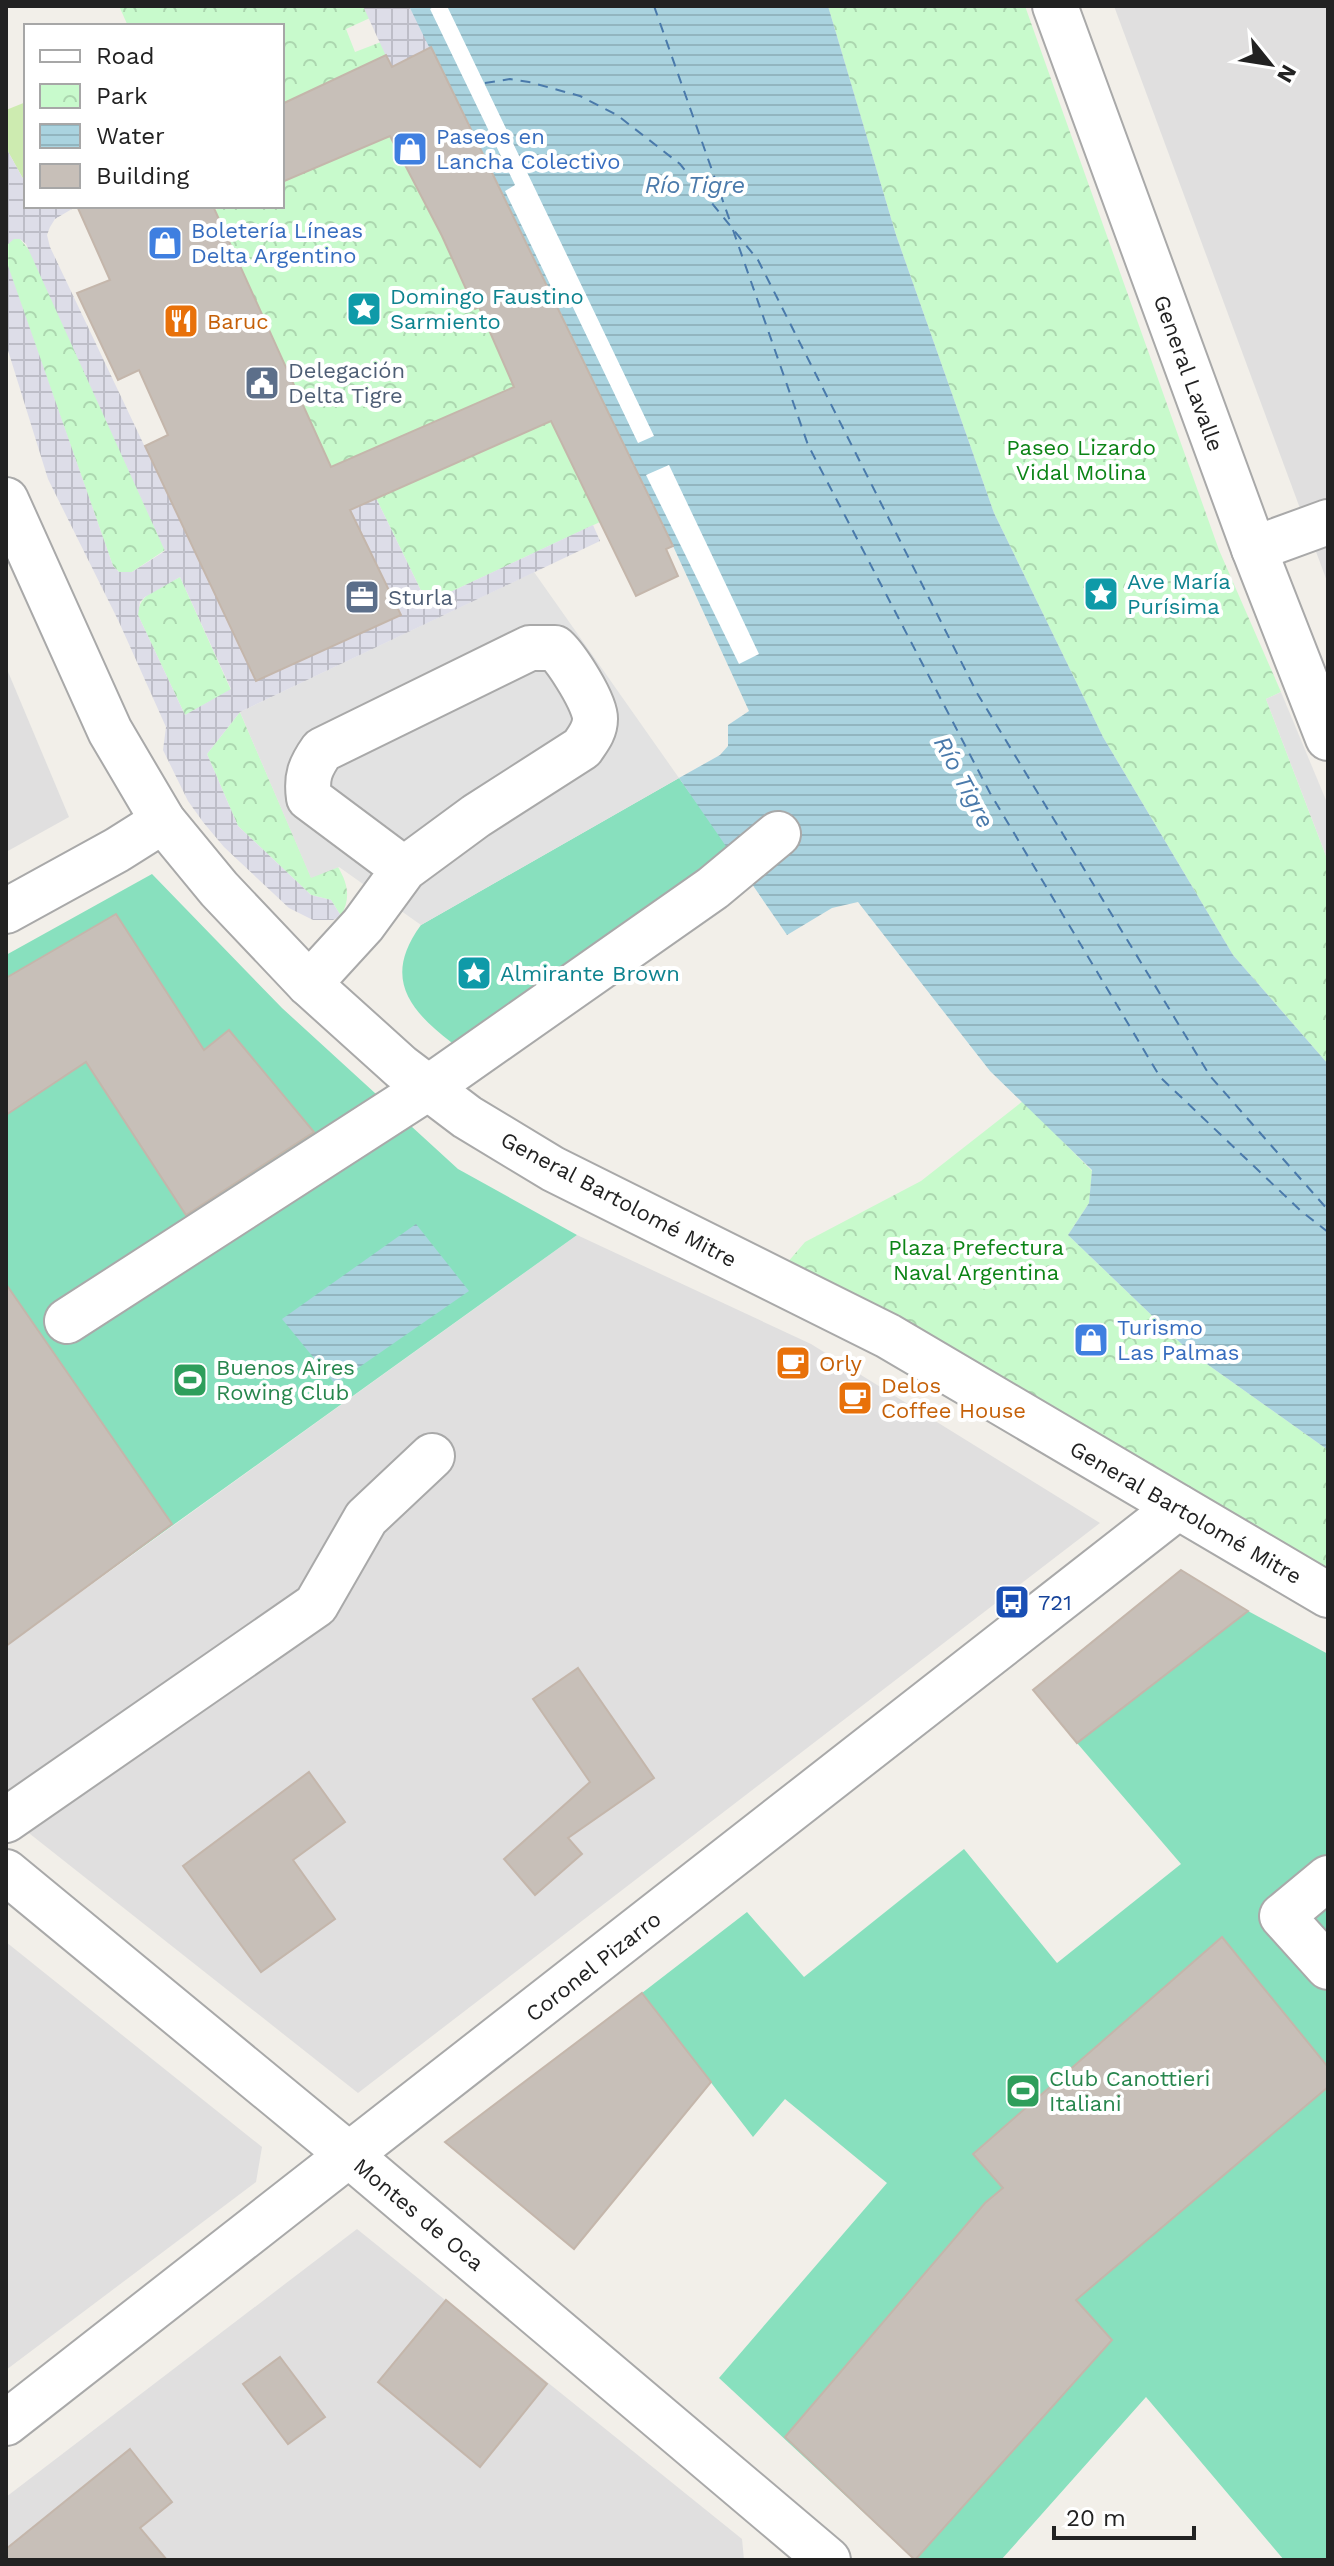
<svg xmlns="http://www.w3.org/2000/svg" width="1334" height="2566" font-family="'Work Sans',sans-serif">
<defs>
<pattern id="park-crowns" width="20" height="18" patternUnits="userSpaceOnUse" patternTransform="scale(2)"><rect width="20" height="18" fill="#c8facc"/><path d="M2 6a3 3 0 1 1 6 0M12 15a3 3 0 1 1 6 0" fill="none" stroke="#acd6af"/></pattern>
<pattern id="plaza-grid" width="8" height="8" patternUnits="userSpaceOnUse" patternTransform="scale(2)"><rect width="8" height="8" fill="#dddde8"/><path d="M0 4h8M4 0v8" fill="none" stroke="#bdbdc7"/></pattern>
<pattern id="water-rules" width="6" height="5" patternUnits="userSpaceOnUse" patternTransform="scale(2)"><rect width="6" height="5" fill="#aad3df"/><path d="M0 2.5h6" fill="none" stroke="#92b5bf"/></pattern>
</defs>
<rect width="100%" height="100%" fill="#f2efe9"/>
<g fill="#e0dfdf">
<polygon points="1114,6 1328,6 1328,584"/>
<polygon points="6,667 69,817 6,852"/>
<polygon points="577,1235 811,1344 1100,1523 358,2093 6,1815 6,1646"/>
<polygon points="6,1942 262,2147 256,2182 6,2370"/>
<polygon points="357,2229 742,2539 744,2560 6,2560 6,2497"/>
</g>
<polygon fill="#cdebb0" points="26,102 26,184 6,148 6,110"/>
<g fill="url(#park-crowns)">
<polygon points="119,6 363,6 370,18 346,29 355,52 381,42 391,67 282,104 282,26 128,26"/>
<polygon points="828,6 1025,6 1219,550 1281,692 1266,699 1328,861 1328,1064 1233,955 1103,737 994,513 896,235"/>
<polygon points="413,126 535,378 331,467 215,210 225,206 282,206 282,182"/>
<polygon points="13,239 20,239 30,251 165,550 132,572 119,572 113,566 6,262 6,246"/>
<polygon points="551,421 600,522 427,603 376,498"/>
<path d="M180,577l51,113 -46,25 -47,-100c0,-22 25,-29 42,-38z"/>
<path d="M240,712l71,165 27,-10c10,17 13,31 3,49l-10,-16 -20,-5 -73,-69 -31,-72z"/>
<polygon points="1023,1101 1092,1171 1089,1203 1068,1235 1190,1352 1328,1450 1328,1568 787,1263 805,1242 921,1181"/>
</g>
<g fill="#88e0be">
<path d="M679,778l62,86 -257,203c-50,-39 -114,-73 -63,-142z"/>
<polygon points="152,874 282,1008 458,1169 577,1235 6,1645 6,955"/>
<polygon points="1248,1611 1328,1654 1328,2560 1284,2560 1146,2397 1001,2560 915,2560 719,2378 887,2183 785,2099 753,2137 642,1993 747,1912 804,1977 964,1849 1057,1963 1181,1864 1077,1743"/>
</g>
<g fill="#e2e2e2">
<polygon points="534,572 679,778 421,925 339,867 311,878 240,712"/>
<polygon points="1281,692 1328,805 1328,861 1266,699"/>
</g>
<g fill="url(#plaza-grid)" fill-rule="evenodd">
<polygon points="363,6 409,6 431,47 391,67"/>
<path d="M6,148l20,36v22h51l-22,13 -5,8 -3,8 3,12 206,434 134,-61 -40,-110 26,-12 51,105 166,-78 7,16 -360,171 -33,42 31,72 73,69 20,5 10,16 -8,4h-20l-24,-12 -65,-61 -21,-25 -15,-21 -25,-51 3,-23 -47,-105 -71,-143 -42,-135v-84l107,306 6,6h13l33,-21 -139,-307 -6,-5h-6l-8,7zM180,577l51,112 -46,26 -47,-100 2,-13 5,-5z"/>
</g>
<g fill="url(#water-rules)">
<polygon points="409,6 828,6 896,235 994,513 1103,737 1233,955 1328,1064 1328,1450 1190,1352 1068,1235 1089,1203 1092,1170 990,1071 858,902 832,908 787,935 679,778 720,755 728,746 728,725 749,711 673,546"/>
<polygon points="416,1224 469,1291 335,1384 282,1319"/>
</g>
<g fill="#fff">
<polygon points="435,6 447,6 654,436 638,443 568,297 558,301 505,191 515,185 430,9"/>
<polygon points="669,465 759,654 739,664 646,475"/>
</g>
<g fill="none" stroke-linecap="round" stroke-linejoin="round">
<g stroke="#4a7aab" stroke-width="2" stroke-dasharray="10 8" stroke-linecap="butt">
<polyline points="654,6 731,224"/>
<polyline points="485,83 510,79 529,82 580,96 617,115 680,164 758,260 977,693 1210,1076 1328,1210"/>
<polyline points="733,230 808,445 990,793 1160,1077 1301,1211 1328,1232"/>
</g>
</g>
<g fill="#c7bfb8" stroke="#c4b6ab" stroke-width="2">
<polygon points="431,47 673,546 666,549 678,576 636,596 551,421 350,510 401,615 256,681 145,446 168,435 139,370 118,380 77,293 110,280 77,206 213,206 331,467 514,387 479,307 475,309 442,236 390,136 282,182 282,104 386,55 392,67"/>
<polygon points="116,914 204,1050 229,1030 314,1132 186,1215 86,1062 6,1115 6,978"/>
<polygon points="6,1284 172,1524 6,1646"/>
<polygon points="1181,1570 1248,1611 1077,1743 1033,1690"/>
<polygon points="578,1668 654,1778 568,1838 582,1854 535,1895 504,1859 590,1782 533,1699"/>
<polygon points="309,1772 345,1822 293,1860 335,1919 261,1972 183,1866"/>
<polygon points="1222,1937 1328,2067 1328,2087 1076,2300 1112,2340 915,2560 785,2437 985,2203 1003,2188 973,2154"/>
<polygon points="642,1993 711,2082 574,2249 445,2142"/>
<polygon points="446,2300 547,2384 480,2467 378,2382"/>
<polygon points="280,2357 325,2417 288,2444 243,2384"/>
<polygon points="130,2449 172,2502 140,2528 167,2560 6,2560 6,2549"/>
</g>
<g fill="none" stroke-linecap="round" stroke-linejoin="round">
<defs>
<g id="minor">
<polyline points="1055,6 1254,549 1328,738"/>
<polyline points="6,500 110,731 163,821 219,889 309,984 401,1067 467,1117 553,1169 888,1336 1328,1595"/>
<polyline points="1254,549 1328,522"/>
<polyline points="6,911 117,850 163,821"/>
<path d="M309,984l54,-59 41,-56 72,-53 106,-68c6,-9 13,-17 13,-29 1,-15 -28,-60 -40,-71h-25l-208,102c-12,17 -16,27 -13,48l95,71"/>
<polyline points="67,1321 428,1088 713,888 778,834"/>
<polyline points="6,1820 316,1605 366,1518 432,1456"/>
<polyline points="6,1872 348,2154 828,2560"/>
<polyline points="1328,1878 1282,1916 1328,1967"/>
<path d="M6,2423c390,-306 782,-609 1172,-916"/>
</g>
</defs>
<use href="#minor" stroke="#a9a9a9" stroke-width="48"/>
<use href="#minor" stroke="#fff" stroke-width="44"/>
</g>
<defs>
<symbol id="shop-square" viewBox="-11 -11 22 22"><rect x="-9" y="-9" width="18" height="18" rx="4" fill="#3f7fe0" stroke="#fff"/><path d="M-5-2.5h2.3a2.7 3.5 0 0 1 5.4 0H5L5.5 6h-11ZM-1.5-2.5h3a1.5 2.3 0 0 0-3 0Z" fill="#fff"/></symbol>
<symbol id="sight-square" viewBox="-11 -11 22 22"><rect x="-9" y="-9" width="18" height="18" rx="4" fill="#0f9aa8" stroke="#fff"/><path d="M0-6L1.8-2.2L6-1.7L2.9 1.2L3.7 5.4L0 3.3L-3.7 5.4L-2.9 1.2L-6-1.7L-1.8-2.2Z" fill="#fff"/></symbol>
<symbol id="restaurant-square" viewBox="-11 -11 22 22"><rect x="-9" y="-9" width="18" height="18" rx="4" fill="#e8710a" stroke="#fff"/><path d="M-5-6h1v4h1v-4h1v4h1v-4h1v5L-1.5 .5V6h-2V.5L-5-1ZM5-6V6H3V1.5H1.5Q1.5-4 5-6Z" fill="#fff"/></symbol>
<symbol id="civic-square" viewBox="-11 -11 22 22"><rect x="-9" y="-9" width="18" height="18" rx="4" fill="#5c6f8a" stroke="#fff"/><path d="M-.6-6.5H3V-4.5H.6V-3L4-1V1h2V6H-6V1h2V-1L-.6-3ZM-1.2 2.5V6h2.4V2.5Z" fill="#fff"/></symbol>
<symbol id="office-square" viewBox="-11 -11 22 22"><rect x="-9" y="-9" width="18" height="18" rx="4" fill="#5c6f8a" stroke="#fff"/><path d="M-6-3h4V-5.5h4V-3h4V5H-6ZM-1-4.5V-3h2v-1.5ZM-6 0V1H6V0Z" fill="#fff"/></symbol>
<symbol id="cafe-square" viewBox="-11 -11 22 22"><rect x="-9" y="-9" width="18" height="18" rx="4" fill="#e8710a" stroke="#fff"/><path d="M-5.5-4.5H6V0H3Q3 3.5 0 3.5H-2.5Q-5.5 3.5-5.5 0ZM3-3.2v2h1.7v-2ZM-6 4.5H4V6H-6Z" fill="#fff"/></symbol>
<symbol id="stadium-square" viewBox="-11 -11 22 22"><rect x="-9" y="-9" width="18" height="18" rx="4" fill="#2e9e5b" stroke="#fff"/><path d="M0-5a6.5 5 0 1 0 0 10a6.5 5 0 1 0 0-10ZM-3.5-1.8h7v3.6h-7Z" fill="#fff"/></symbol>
<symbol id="bus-square" viewBox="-11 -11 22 22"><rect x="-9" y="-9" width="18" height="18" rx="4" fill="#1a4fb4" stroke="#fff"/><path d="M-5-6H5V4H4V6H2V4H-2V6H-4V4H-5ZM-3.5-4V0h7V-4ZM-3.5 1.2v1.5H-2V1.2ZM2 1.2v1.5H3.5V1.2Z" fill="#fff"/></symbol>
</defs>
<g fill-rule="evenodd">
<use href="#shop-square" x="390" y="129" width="40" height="40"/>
<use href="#shop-square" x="145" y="223" width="40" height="40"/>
<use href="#sight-square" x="344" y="289" width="40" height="40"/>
<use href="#restaurant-square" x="161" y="301" width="40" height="40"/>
<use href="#civic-square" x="242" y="363" width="40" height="40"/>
<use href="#sight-square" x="1081" y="574" width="40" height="40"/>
<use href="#office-square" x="342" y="577" width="40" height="40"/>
<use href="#sight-square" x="454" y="953" width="40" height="40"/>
<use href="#shop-square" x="1071" y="1320" width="40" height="40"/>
<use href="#cafe-square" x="773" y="1343" width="40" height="40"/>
<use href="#stadium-square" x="170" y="1360" width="40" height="40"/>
<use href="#cafe-square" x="835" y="1378" width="40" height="40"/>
<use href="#bus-square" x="992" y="1582" width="40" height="40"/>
<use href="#stadium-square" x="1003" y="2071" width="40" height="40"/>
</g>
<g text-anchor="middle" stroke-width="8" stroke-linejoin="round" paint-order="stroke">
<g font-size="22" fill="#366cbe" stroke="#fff" text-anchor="start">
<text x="436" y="144">Paseos en<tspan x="436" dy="25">Lancha Colectivo</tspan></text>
<text x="191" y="238">Boletería Líneas<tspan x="191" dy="25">Delta Argentino</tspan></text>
<text x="1117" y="1335">Turismo<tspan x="1117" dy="25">Las Palmas</tspan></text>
</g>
<g font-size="22" fill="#0d838f" stroke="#fff" text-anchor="start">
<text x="390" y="304">Domingo Faustino<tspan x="390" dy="25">Sarmiento</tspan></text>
<text x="1127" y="589">Ave María<tspan x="1127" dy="25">Purísima</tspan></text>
<text x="500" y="981">Almirante Brown</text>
</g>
<g font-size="22" fill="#c56008" stroke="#fff" text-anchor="start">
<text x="207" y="329">Baruc</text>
<text x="819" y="1371">Orly</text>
<text x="881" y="1393">Delos<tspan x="881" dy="25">Coffee House</tspan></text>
</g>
<g font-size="22" fill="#4e5e75" stroke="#fff" text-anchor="start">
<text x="288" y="378">Delegación<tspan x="288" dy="25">Delta Tigre</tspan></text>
<text x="388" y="605">Sturla</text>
</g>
<g font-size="22" fill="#222" stroke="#fff">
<text transform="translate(1189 373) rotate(70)" y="8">General Lavalle</text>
<text transform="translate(619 1199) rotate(28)" y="8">General Bartolomé Mitre</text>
<text transform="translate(1186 1512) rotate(30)" y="8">General Bartolomé Mitre</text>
<text transform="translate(593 1966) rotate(-38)" y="8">Coronel Pizarro</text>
<text transform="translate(419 2214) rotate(40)" y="8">Montes de Oca</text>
</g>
<g font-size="22" fill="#0c8416" stroke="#fff">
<text x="1081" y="455">Paseo Lizardo<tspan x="1081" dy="25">Vidal Molina</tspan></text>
<text x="976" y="1255">Plaza Prefectura<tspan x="976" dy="25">Naval Argentina</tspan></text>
</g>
<g font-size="22" fill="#27864d" stroke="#fff" text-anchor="start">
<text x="216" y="1375">Buenos Aires<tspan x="216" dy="25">Rowing Club</tspan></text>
<text x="1049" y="2086">Club Canottieri<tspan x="1049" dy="25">Italiani</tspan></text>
</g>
<g font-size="22" fill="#164399" stroke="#fff" text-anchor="start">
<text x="1038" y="1610">721</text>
</g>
<g font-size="24" font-style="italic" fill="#4a7aab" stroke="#fff">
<text x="695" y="193">Río Tigre</text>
<text transform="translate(964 782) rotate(62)" y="8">Río Tigre</text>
</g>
</g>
<rect width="1334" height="2566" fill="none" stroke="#222222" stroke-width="16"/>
<rect x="24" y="24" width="260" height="184" fill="#ffffff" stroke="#a7a7a7" stroke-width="2"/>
<rect x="40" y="50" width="40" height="12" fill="#ffffff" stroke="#a7a7a7" stroke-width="2"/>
<text x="96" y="64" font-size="24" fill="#222222">Road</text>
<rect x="40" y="84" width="40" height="24" fill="url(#park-crowns)" stroke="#a7a7a7" stroke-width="2"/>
<text x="96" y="104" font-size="24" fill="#222222">Park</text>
<rect x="40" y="124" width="40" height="24" fill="url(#water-rules)" stroke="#a7a7a7" stroke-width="2"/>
<text x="96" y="144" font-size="24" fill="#222222">Water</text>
<rect x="40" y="164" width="40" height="24" fill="#c7bfb8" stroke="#a7a7a7" stroke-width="2"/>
<text x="96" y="184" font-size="24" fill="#222222">Building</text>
<g transform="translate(1270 64) rotate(120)" stroke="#ffffff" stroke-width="6" paint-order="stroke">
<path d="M0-6L14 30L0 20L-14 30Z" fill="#222222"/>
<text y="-12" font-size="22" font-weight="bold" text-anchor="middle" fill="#222222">N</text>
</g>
<path d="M1054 2526v12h140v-12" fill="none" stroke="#222222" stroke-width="4"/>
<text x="1066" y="2526" font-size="24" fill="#222222" stroke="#ffffff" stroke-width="6" paint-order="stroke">20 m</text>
</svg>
